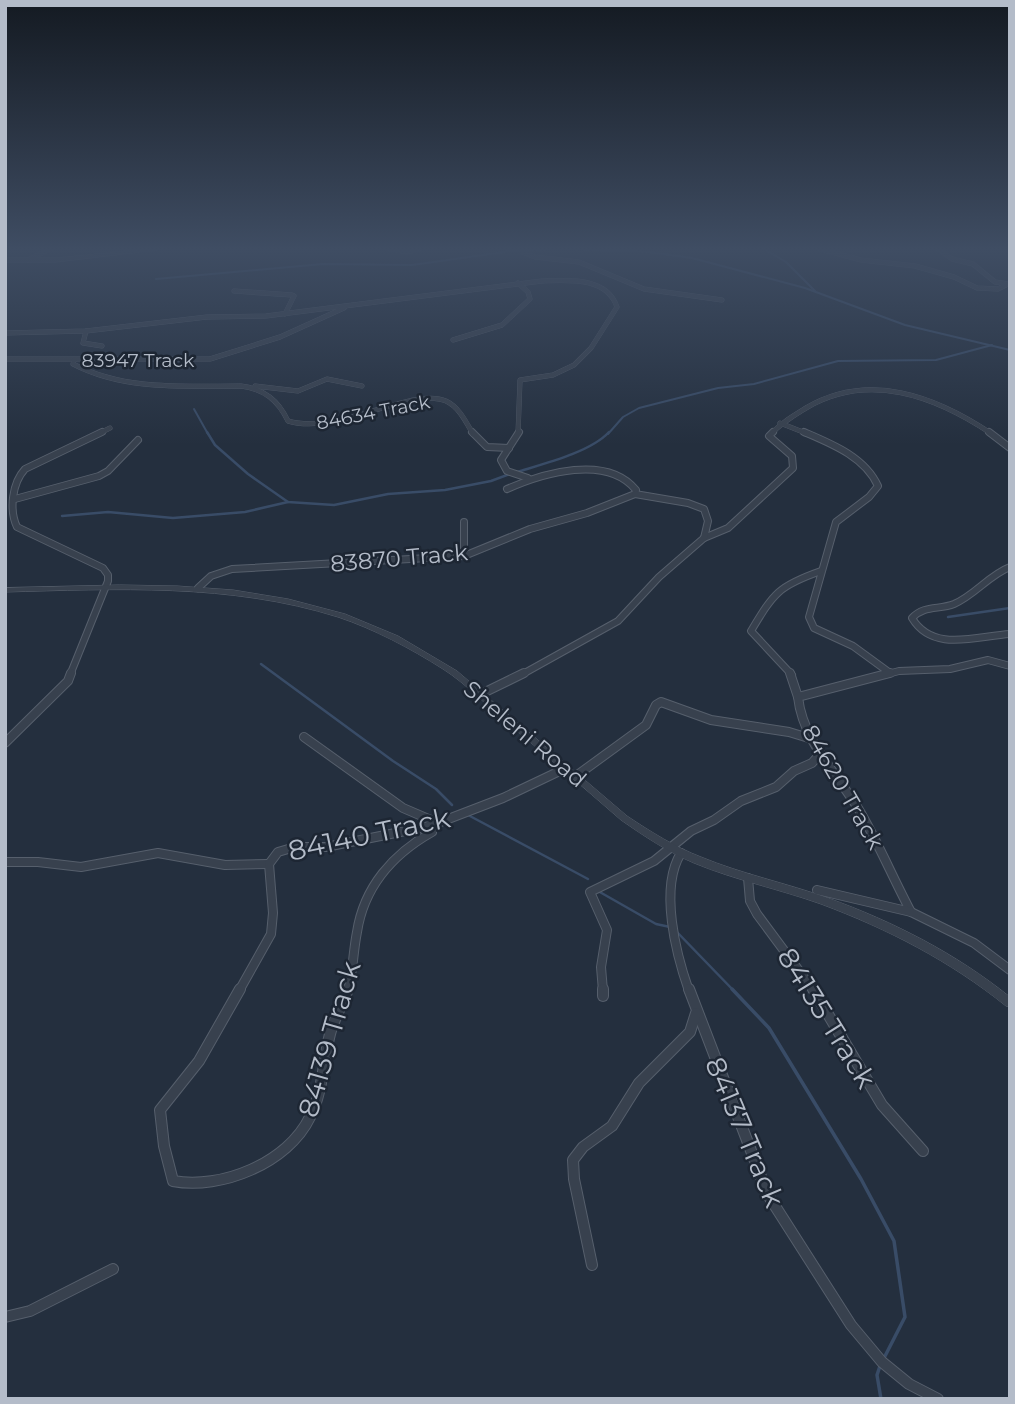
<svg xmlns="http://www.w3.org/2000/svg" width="1015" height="1404" font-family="Montserrat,sans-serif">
<rect width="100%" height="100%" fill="#242f3e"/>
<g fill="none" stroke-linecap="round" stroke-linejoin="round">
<g stroke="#394c67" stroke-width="2">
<polyline points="574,249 649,252 692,258 805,288 905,325 1010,350"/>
<polyline points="764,249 786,262 815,291"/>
<polyline points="524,250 553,249"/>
<polyline points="156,279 323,264 412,265 519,250"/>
<polyline points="194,409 208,434"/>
<polyline points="608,434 623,417 639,408 718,388 754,384 838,361 936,360 992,345"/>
</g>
<g stroke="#394c67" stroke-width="2.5">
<polyline points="207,432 215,445 248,474 288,502 334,505 388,494 445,490 491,481 510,474"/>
<path d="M517,472c26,-8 74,-20 92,-40"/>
<polyline points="62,516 108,512 173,518 245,512 288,502"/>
<polyline points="948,617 1010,608"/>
<polyline points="261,664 393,761 436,789 452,805"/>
<polyline points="468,815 588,879"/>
<polyline points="598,891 656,924 670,927"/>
<polyline points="675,930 734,991"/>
</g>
<g stroke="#394c67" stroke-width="3.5">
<polyline points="732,989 769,1028 861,1179 894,1241 905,1317 883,1360"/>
<polyline points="880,1366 877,1375 881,1399"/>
</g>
<defs>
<g id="minor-far3">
<polyline points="390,249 407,252 419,249"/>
<polyline points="523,249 522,252 535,257 579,262 644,289 722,300"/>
<polyline points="820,249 861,260 915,266 954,277 977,288 998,289 1010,283"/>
<polyline points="938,249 952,259 973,264 995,282 1009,284"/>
<polyline points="28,260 50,249"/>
<polyline points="234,291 292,295 294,296 285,314"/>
<polyline points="86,331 83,343 102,346"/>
<path d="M5,333l81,-2 121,-14 59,-1 276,-35c28,-1 65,-4 75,26l-26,41 -17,17 -21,10 -33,5 -2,54"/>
<polyline points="453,340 502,325 530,299 528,292 518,283"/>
<polyline points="5,359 210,359 280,337 344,308"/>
<path d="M74,360l-1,4c52,27 111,22 168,22 23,3 37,14 47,35 50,15 123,-35 158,-20 13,6 20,21 27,33"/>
<polyline points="255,386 298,391 327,379 362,386"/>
<polyline points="780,423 808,434"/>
<polyline points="98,434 110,428"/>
<path d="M771,434c10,-11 22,-18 35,-26 63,-37 129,-12 186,26"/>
</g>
<g id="minor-far2">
<polyline points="472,432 487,447 509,448"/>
<polyline points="519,432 501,460 507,471 528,478"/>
<path d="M804,432c28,12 61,25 74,54l-9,11 -33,25 -27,95 5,11 39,18 37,27"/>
<polyline points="989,432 1010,448"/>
<polyline points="15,499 99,476 108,471 138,440"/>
<polyline points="464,522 464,556"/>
<polyline points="704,538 728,528 793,468 792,456 769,436 773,432"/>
<path d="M1010,567c-21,8 -35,28 -56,37 -15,6 -30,1 -42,14 21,35 64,18 98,16"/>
<path d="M198,588l13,-12 21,-7 232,-13 66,-27 57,-16 48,-19 1,-4c-29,-36 -93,-17 -129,-1"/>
<path d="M70,675l38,-94v-6l-5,-7 -86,-41c-8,-17 -5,-44 8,-58l77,-37"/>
<polyline points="521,675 618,621 659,577 704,538 708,521 704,509 688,503 635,494"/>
<path d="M792,675l-41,-44c23,-38 27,-45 70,-60"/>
<polyline points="884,675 899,671 950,669 988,660 1010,666"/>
</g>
<g id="minor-far1">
<polyline points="790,673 798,697"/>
<path d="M890,673l-92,24c5,46 42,79 64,118 18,32 32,65 49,97"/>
<polyline points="479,695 524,673"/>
<polyline points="304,737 403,808 438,823"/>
<polyline points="5,743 68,681 71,673"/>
<polyline points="576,776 646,725 656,705 661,702 711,720 789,732 812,739"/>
<polyline points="430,826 503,798 566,768"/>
<path d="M681,853c-22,35 -5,101 8,138"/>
<polyline points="5,862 38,862 81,867 158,853 225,865 269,864"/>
<polyline points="748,878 750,901 757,914 814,991"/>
<polyline points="817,890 911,912 974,943 1010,970"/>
<polyline points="239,991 271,934 273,913 269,864 278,852 295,847 326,847 430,826"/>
<path d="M348,991c5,-19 5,-39 9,-59 7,-45 36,-78 75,-100l-2,-6"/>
<polyline points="603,991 601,967 607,930 590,892 654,861 691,831 714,820 741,801 776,787 794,771 812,763 821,753"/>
</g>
<g id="minor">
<path d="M240,989l-41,72 -39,49 4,36 9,35c48,9 115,-18 137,-64 13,-25 13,-56 20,-83 4,-16 13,-30 18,-45"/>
<polyline points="603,989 603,996"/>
<polyline points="689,989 768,1195 851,1325 882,1362 909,1384 938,1399"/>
<polyline points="813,989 882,1105 923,1151"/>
<polyline points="592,1265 574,1179 573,1160 583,1147 612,1126 639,1083 690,1032 696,1013"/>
<polyline points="5,1317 30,1311 113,1269"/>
</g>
<g id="tertiary">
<polygon points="148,249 159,249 157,250 56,262 5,262 5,258 56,258"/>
<path d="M120,585l57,1 56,4 55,9 57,15 53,22 59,35 170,145c24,16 48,31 74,41 41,17 85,26 127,41 66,24 127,55 182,99v10l-4,-1c-56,-45 -118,-77 -185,-102 -42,-15 -86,-24 -127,-41 -26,-11 -50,-27 -73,-43 -39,-34 -78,-67 -117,-100 -20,-17 -39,-37 -61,-51 -33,-21 -69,-40 -105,-52 -108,-34 -222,-28 -333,-25v-4z"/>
</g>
</defs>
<use href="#minor-far3" stroke="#565f6c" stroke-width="5"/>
<use href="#minor-far2" stroke="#565f6c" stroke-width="8"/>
<use href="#minor-far1" stroke="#565f6c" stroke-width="10"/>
<use href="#minor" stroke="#565f6c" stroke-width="12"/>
<use href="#tertiary" stroke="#565f6c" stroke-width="1"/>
<use href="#minor-far3" stroke="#38414e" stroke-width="4.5"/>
<use href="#minor-far2" stroke="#38414e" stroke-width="6"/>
<use href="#minor-far1" stroke="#38414e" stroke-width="8"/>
<use href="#minor" stroke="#38414e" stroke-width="10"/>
<use href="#tertiary" fill="#38414e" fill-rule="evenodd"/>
</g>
<linearGradient id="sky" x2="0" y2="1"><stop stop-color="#141a22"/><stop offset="0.56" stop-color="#3f4d63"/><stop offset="1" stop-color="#3f4d63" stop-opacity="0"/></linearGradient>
<rect width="1015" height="445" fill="url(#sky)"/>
<g text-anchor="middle" stroke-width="5" stroke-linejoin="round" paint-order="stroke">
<g font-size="19" fill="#b4bcc9" stroke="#1d2633">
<text x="138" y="367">83947 Track</text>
<text transform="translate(373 412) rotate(-11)" y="7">84634 Track</text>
</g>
<g font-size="23" fill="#b4bcc9" stroke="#1d2633">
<text transform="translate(399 558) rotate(-5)" y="8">83870 Track</text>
<text transform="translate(525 734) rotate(40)" y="8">Sheleni Road</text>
<text transform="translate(843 787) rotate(60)" y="8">84620 Track</text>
</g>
<g font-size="28" fill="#b4bcc9" stroke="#1d2633">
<text transform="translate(369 834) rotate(-12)" y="10">84140 Track</text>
<text transform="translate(827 1018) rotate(58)" y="10">84135 Track</text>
<text transform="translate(329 1039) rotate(-74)" y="10">84139 Track</text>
<text transform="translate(745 1132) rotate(67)" y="10">84137 Track</text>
</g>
</g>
<rect width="1015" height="1404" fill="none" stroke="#b4bcc9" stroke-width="14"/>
</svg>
